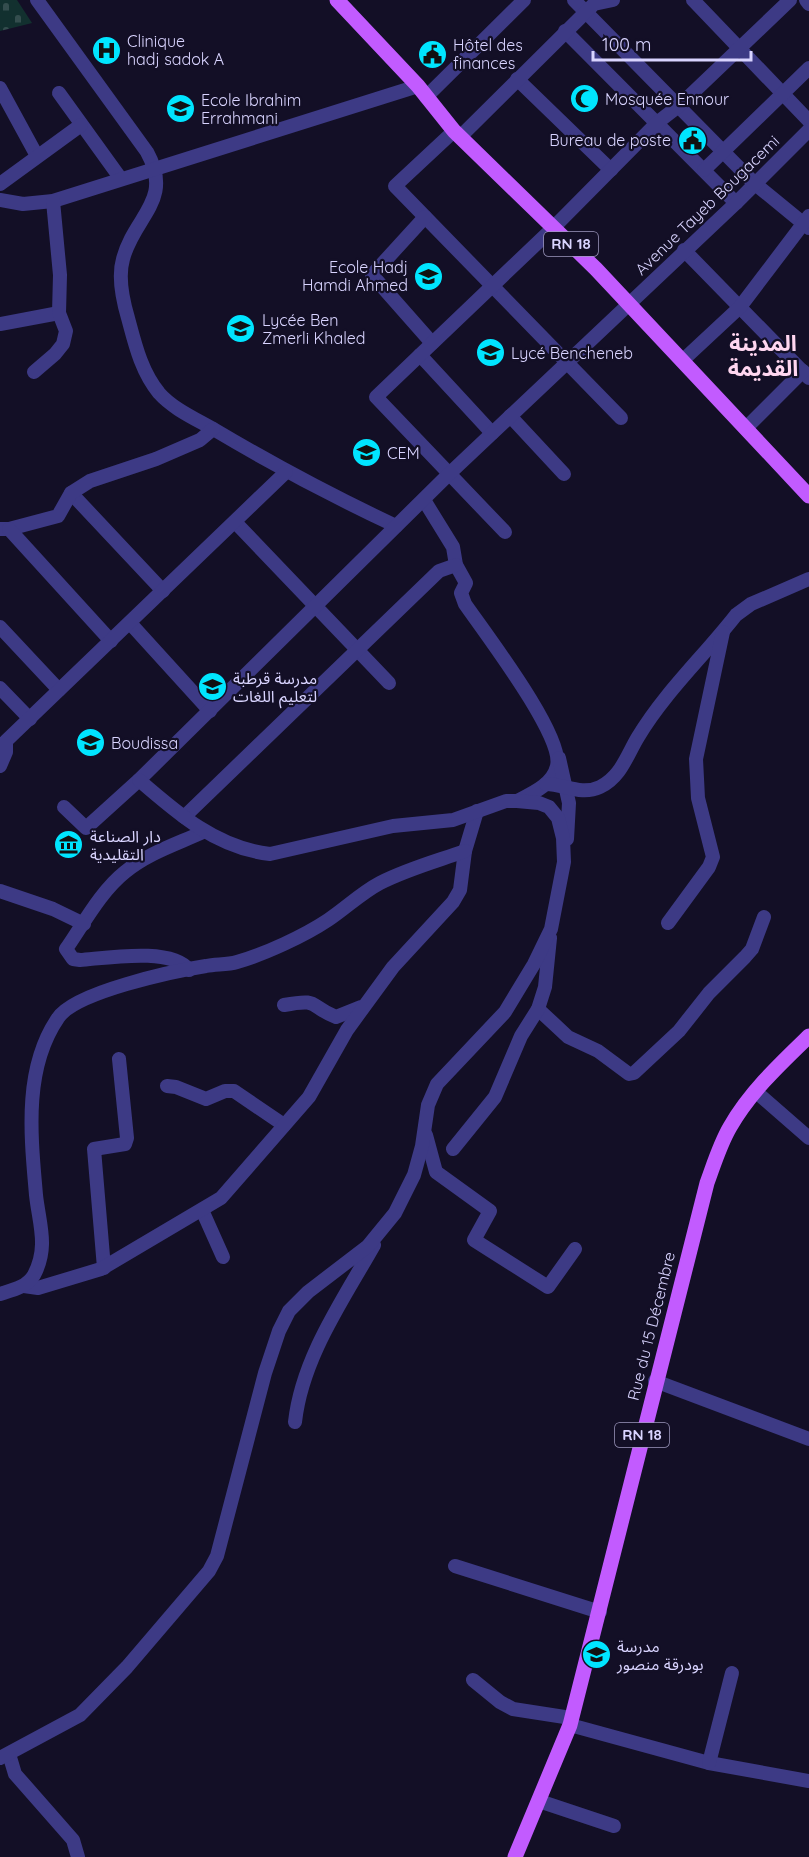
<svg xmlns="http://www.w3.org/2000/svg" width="809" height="1857" font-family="Quicksand,'Noto Sans Arabic',sans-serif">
<defs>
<pattern id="cemetery-stones" width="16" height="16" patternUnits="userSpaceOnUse" patternTransform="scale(1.5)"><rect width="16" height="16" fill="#12302f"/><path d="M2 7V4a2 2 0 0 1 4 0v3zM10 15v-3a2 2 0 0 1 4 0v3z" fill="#344d4e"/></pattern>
</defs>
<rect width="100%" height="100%" fill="#130f26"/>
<polygon fill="url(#cemetery-stones)" points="0,0 17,0 32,23 0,31"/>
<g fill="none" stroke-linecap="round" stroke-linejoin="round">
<g stroke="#3d3a85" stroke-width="14">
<path d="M37,0l110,152c27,49 -13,64 -24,107 -5,17 0,42 5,59 7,26 13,53 31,75 14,16 37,26 56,37 59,35 119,67 181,96"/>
<polyline points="574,0 754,183 809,228"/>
<polyline points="693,0 809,121"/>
<polyline points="806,0 809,4"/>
<polyline points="565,31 736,203"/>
<polyline points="517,79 611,170"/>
<polyline points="0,88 37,156"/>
<polyline points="59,93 121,179"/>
<polyline points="426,97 524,0"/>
<polyline points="454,131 395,186 621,418"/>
<polyline points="461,136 594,4 613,0"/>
<polyline points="704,170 809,68"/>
<polyline points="0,184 81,125"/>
<polyline points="0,200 23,204 53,201 418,86"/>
<polyline points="425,217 372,275 432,343"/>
<polyline points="684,250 809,378"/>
<polyline points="0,324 59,313"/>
<polyline points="420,355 492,433"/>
<polyline points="682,361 740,307 809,216"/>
<polyline points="34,372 55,354 63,344 66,331 59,313 60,275 53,201"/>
<polyline points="510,416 564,474"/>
<polyline points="746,428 803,371"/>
<polyline points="71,493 163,591"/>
<path d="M424,500l29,47 3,18 10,18 -5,10 4,11c20,29 99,132 92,162 -4,18 -24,27 -40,35"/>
<polyline points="235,522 389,683"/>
<polyline points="0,529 9,529 58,516 71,493 90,481 156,459 200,440 213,429"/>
<polyline points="9,529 111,641"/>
<polyline points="505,532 376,397 554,227 658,122 680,105 790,0"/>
<polyline points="130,623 210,711"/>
<polyline points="0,627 59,690"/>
<polyline points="0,688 30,719"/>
<polyline points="559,758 569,803 567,839"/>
<polyline points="0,766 6,752 6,741 286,472"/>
<path d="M546,784c18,0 35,12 54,3 21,-10 27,-32 38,-50 27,-45 66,-81 98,-122l15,-11 58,-25"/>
<polyline points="64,807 86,828 139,780 449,474 736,203 809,130"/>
<polyline points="184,817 439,571 456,565"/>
<polyline points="0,891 53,909 84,924"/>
<polyline points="668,923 709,867 713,857 698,798 696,759 723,632"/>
<path d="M189,970c-17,-23 -82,-12 -109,-10l-7,-1 -7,-10c18,-26 35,-58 59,-77 23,-19 52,-28 78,-40"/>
<path d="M284,1005c37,-7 24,1 52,12l25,-10"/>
<polyline points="538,1009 568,1037 598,1051 629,1074 634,1073 679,1031 709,993 745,957 752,949 764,917"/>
<polyline points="167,1086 176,1087 206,1099 225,1091 234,1091 284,1125"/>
<polyline points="755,1091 809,1138"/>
<polyline points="426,1135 436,1172 490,1211 474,1240 548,1287 575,1249"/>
<polyline points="453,1149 495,1097 521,1036 538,1009 545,987 550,938"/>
<polyline points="202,1210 223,1257"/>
<polyline points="104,1268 94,1149 125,1144 127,1138 119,1059"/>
<polyline points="24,1286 38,1288 101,1269 221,1198 309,1097 347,1030 393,967 453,902 460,890 465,851 477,811"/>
<path d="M0,1294c13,-4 27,-7 34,-19 15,-28 5,-52 2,-80 -5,-58 -13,-126 22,-177 17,-26 116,-47 148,-52 10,-2 21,-1 31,-4 28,-8 67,-26 91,-42 18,-12 33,-27 52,-37 27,-14 57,-22 85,-32"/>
<polyline points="655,1381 809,1439"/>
<path d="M295,1422c7,-64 48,-122 79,-177"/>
<polyline points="455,1566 600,1612"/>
<polyline points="473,1680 500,1702 513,1709 571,1718"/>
<polyline points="570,1725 709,1763 809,1781"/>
<polyline points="9,1754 15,1774 73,1840 78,1857"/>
<path d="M0,1758l80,-43 47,-48 82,-96 8,-15 48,-183 14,-42 10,-20 19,-19 60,-46 27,-33 19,-38 8,-29 6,-41 9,-21 68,-72 29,-48 17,-35 13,-67 -1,-24 -5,-20 -9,-11 -10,-4 -22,-2h-11l-53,19 -60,6 -123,28c-53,-6 -92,-40 -131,-74"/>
<polyline points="709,1763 732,1673"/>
<polyline points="539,1801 614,1826"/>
</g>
<g stroke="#c25bff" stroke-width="15">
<polyline points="337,0 418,86 454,131 596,269 809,496"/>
<path d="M515,1857l55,-132 137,-542c7,-19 13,-39 23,-56 20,-35 50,-63 79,-91"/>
</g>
</g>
<defs>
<symbol id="hospital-disc" viewBox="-11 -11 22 22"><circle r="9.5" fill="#00e5ff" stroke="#130f26"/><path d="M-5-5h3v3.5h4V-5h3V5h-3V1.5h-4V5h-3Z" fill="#111"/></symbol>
<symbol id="civic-disc" viewBox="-11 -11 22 22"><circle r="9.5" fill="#00e5ff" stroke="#130f26"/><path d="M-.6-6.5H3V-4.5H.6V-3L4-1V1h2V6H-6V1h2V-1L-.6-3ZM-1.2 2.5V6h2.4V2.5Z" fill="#111"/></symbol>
<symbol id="mosque-disc" viewBox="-11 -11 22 22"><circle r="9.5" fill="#00e5ff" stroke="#130f26"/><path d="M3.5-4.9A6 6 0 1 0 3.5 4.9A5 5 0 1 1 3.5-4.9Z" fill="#111"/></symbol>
<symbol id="school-disc" viewBox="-11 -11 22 22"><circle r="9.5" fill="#00e5ff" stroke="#130f26"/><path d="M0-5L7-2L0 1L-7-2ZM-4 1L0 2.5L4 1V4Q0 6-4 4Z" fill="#111"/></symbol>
<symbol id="university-disc" viewBox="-11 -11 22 22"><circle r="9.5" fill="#00e5ff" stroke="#130f26"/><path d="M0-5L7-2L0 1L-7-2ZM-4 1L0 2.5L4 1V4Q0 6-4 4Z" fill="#111"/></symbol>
<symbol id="museum-disc" viewBox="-11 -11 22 22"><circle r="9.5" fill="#00e5ff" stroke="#130f26"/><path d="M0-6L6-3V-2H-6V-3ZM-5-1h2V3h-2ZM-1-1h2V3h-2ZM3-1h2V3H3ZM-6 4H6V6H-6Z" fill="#111"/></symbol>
</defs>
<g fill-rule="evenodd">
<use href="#hospital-disc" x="90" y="34" width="33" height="33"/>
<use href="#civic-disc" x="416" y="38" width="33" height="33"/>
<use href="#mosque-disc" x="568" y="82" width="33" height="33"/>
<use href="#school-disc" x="164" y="92" width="33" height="33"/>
<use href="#civic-disc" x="676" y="124" width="33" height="33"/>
<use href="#school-disc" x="412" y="260" width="33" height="33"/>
<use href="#school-disc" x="224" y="312" width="33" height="33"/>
<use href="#school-disc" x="474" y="336" width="33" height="33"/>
<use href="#school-disc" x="350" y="436" width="33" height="33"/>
<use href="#university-disc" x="196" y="670" width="33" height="33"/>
<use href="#school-disc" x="74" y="726" width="33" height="33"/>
<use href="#museum-disc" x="52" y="828" width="33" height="33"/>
<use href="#school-disc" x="580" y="1638" width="33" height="33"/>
</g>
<g text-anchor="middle" stroke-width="4.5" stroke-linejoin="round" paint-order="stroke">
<g fill="#130f26" stroke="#9e99be" stroke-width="1.5">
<rect x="544" y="232" width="54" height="24" rx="4.5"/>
<rect x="615" y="1423" width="54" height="24" rx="4.5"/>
</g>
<g font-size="15" font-weight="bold" fill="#d9d4ff">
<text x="571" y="249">RN 18</text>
<text x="642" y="1440">RN 18</text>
</g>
<g font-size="16" fill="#d9d4ff" stroke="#130f26" text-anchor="start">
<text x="127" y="47">Clinique<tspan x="127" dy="18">hadj sadok A</tspan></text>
<text x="453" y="51">Hôtel des<tspan x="453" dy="18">finances</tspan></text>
<text x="605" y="105">Mosquée Ennour</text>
<text x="201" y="106">Ecole Ibrahim<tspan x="201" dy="18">Errahmani</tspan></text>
<text x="671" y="146" text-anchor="end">Bureau de poste</text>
<text x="408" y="273" text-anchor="end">Ecole Hadj<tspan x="408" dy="18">Hamdi Ahmed</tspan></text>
<text x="262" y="326">Lycée Ben<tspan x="262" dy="18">Zmerli Khaled</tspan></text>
<text x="511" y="359">Lycé Bencheneb</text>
<text x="387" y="459">CEM</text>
<text x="233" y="684">مدرسة قرطبة<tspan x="233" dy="18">لتعليم اللغات</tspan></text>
<text x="111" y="749">Boudissa</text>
<text x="90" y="842">دار الصناعة<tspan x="90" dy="18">التقليدية</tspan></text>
<text x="617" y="1652">مدرسة<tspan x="617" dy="18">بودرقة منصور</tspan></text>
</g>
<g font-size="16" fill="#d9d4ff" stroke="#130f26">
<text transform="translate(707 205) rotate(-44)" y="6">Avenue Tayeb Bougacemi</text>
<text transform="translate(651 1326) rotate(-76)" y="6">Rue du 15 Décembre</text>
</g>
<g font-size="22" font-weight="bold" fill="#ffd6f0" stroke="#130f26">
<text x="763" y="351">المدينة<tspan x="763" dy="25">القديمة</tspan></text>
</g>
</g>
<path d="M593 51v9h158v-9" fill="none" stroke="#d9d4ff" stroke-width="3"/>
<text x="602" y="51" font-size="18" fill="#d9d4ff" stroke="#130f26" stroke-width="4.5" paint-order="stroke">100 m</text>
</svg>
